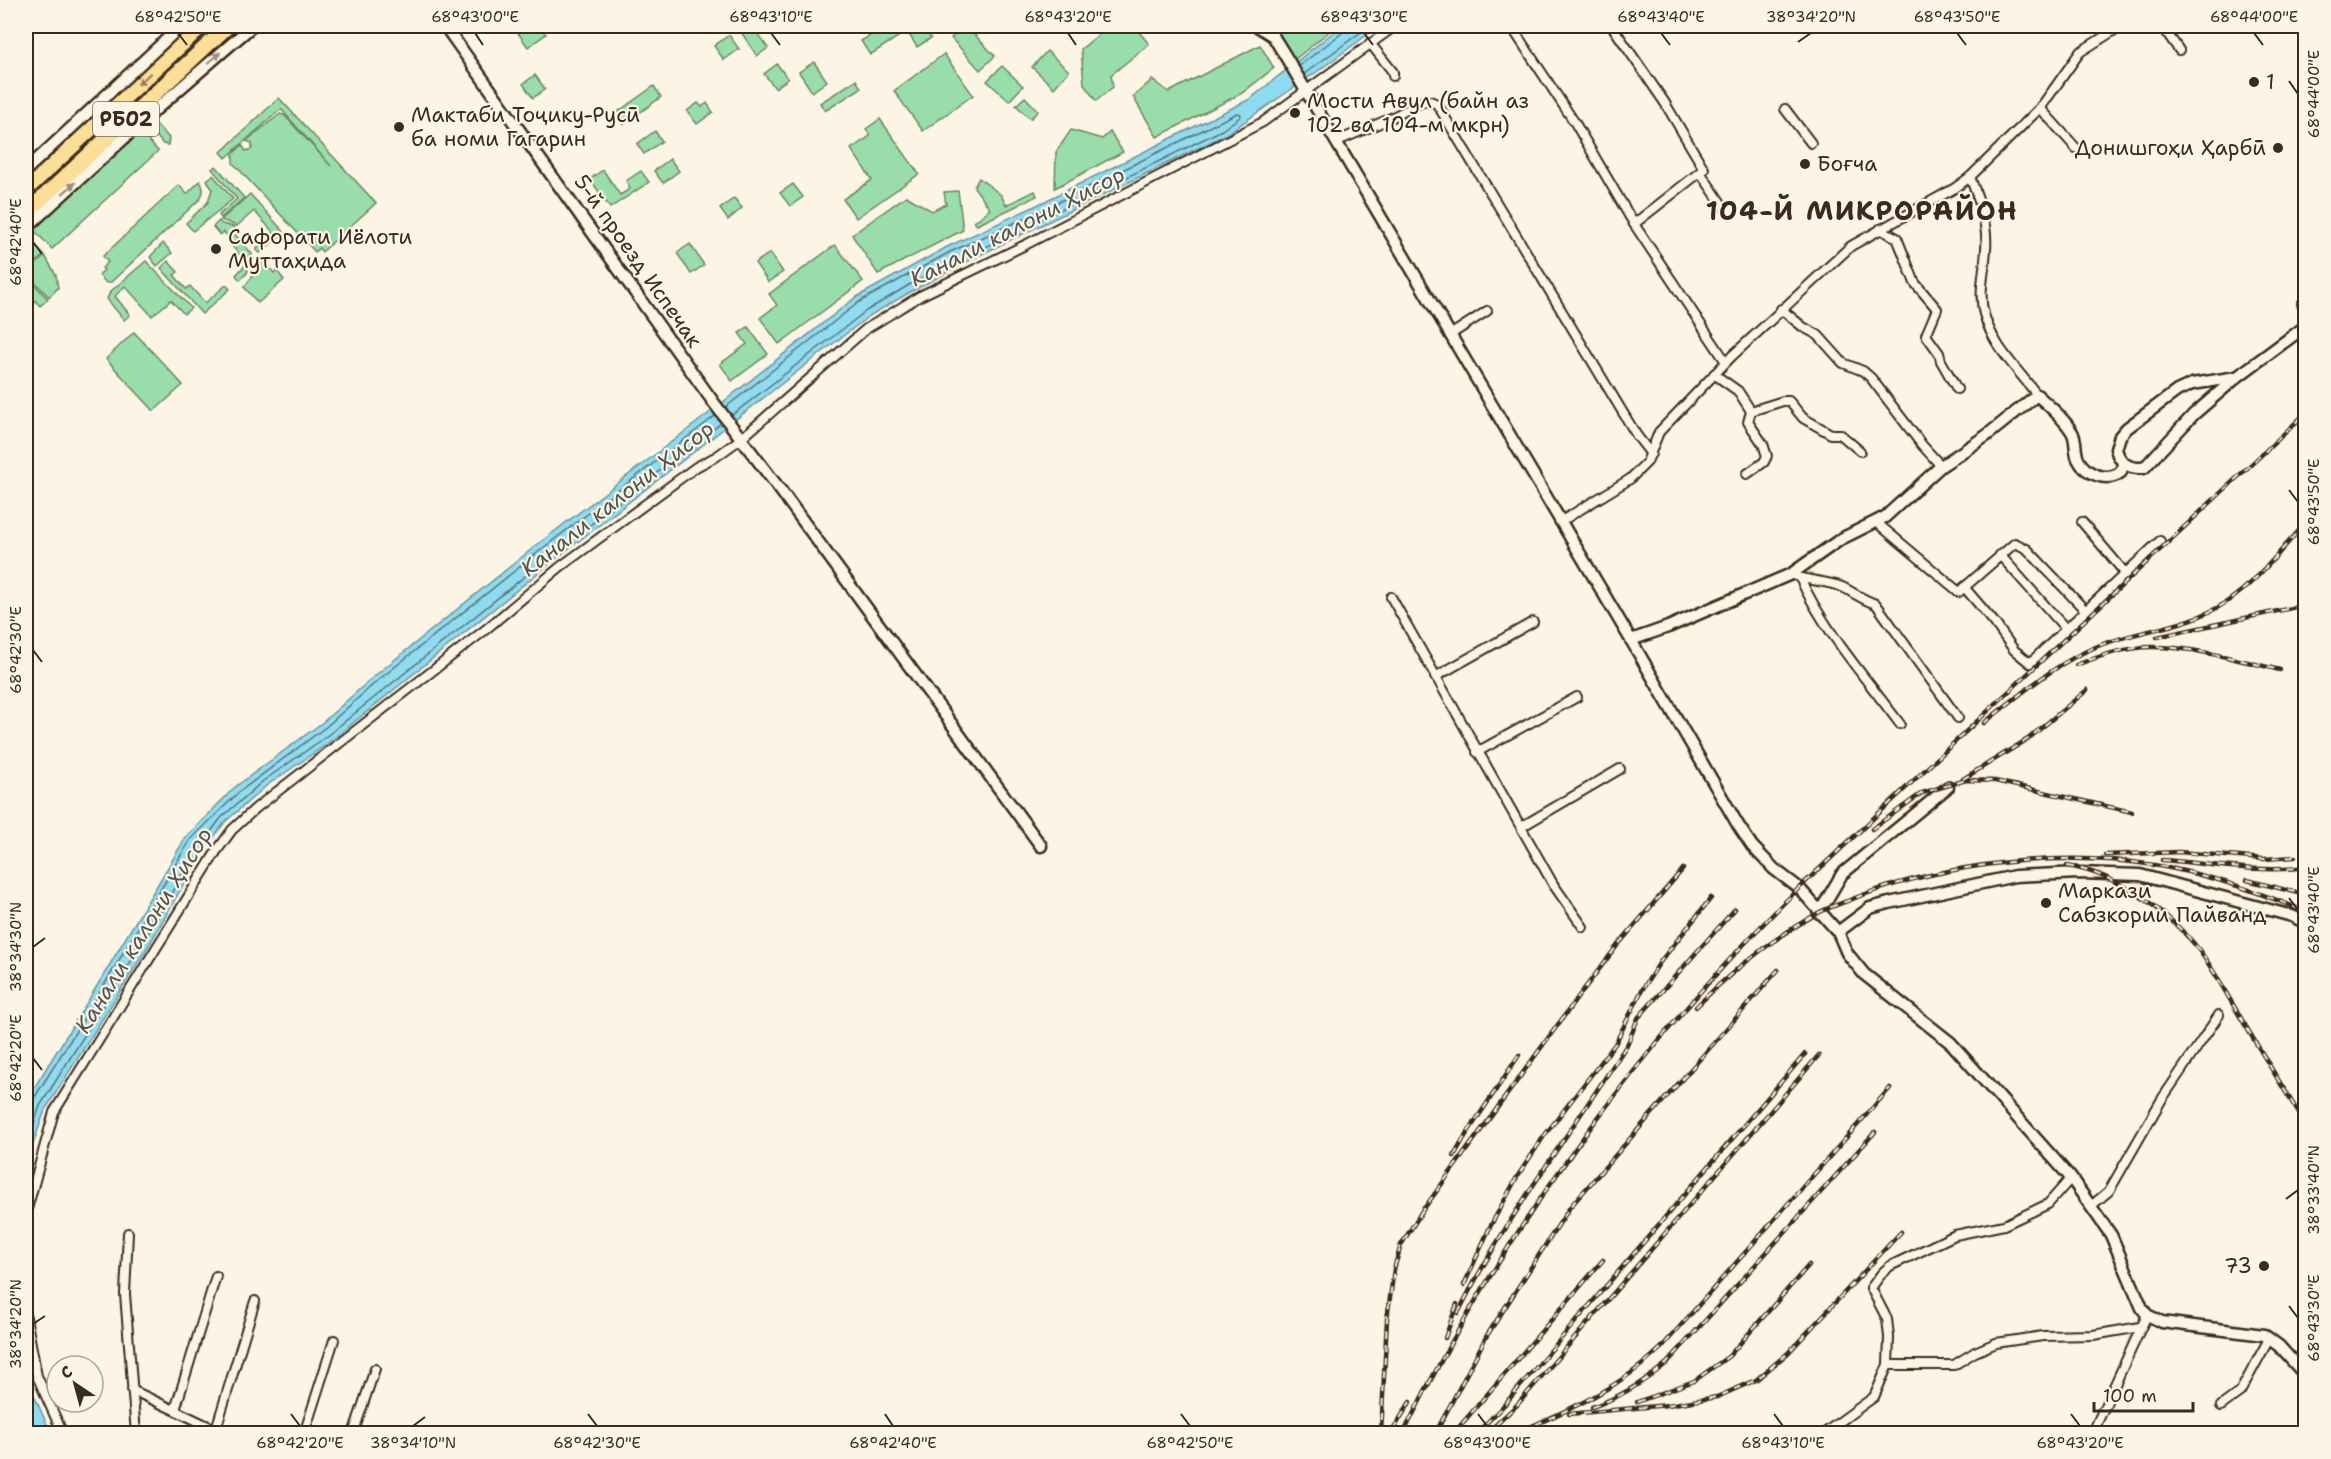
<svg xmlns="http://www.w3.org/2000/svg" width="2331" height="1459" font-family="'Shantell Sans',sans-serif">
<rect width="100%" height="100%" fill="#fcf5e5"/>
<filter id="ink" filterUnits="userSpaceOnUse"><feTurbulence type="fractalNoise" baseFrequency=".0167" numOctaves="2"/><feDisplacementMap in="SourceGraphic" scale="12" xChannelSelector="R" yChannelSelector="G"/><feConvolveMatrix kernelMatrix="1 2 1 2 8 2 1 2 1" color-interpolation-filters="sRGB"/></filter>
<g filter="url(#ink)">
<g fill="#99deaa" stroke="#6a8464" stroke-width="1.5">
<polygon points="513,26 539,26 546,34 528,47"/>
<polygon points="752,26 768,48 757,56 741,32"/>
<polygon points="886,26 923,26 931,38 917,47 907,31 870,55 861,41"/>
<polygon points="966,26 995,56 980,70 951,38"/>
<polygon points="1109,26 1134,26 1149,44 1111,75 1113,87 1096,101 1084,84 1081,49"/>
<polygon points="1267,26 1336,26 1294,60 1277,32"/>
<polygon points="729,35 739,49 724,60 714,46"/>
<polygon points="1260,45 1274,68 1242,93 1157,137 1133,97 1152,80 1169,92"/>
<polygon points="1047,51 1069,71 1054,88 1032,67"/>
<polygon points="944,54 973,95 923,131 894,91"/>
<polygon points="814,62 827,81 812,92 799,72"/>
<polygon points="777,64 788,79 775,88 764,74"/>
<polygon points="1002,66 1023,86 1009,101 987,81"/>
<polygon points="535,75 545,89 533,98 523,84"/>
<polygon points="856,80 861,88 825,111 820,103"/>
<polygon points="654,86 661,97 623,125 615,114"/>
<polygon points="1025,97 1038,111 1030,119 1016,105"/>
<polygon points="279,98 376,203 322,252 319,248 315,252 233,163 233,154 242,145 246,151 252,149 252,143 246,141 280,114 284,115 331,166 281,109 226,158 221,152"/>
<polygon points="698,103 702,107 707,103 713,112 697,124 687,111"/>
<polygon points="151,119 169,138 168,145 163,144 147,125"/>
<polygon points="880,119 919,174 856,218 843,199 872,180 851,149 870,136 866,129"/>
<polygon points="136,127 158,151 52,249 29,225"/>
<polygon points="1071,130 1102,139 1110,132 1123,152 1055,188 1056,152"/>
<polygon points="655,131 662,141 644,154 637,144"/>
<polygon points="670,159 679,171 663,183 654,171"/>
<polygon points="216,166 244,198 221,218 219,215 237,199 212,169"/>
<polygon points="603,170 620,195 630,189 626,181 641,171 649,182 610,208 590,179"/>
<polygon points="213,175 233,199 193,231 186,223 208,202 212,189 207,180"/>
<polygon points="979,178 1001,195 1006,205 1035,191 1037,196 977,225 974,222 990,209 974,187"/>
<path d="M200,181c4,7 4,11 0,18l-89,83 -5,1 -7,-8 5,-5 -2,-2 6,-6 -5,-6 76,-71 8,9z"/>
<polygon points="793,184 803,197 790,206 780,193"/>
<polygon points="958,191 963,230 878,274 852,235 906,196 932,211 946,204 944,192"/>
<polygon points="250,194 284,232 260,253 256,249 274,233 254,211 237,226 221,220"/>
<polygon points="734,198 742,208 728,220 720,209"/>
<polygon points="219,221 222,224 235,227 232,231 252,254 247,273 240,280 236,275 247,263 229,243 231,240 224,232 220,235 213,227"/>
<polygon points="26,235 44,255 26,271"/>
<polygon points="163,243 172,253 157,266 150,257"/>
<polygon points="690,244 704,265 691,274 677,253"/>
<polygon points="835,245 863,281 779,344 760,318 777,305 769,294"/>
<polygon points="770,253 783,272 768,282 755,263"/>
<polygon points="45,256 56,275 58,288 49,297 26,273"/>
<polygon points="260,257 274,273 277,271 284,280 258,303 244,287 255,273"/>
<polygon points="146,261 191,308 184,314 171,300 152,316 125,286 115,296 130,315 124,320 107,299 110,292"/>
<polygon points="168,261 178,272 174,275 186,289 190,286 205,303 226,285 230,289 202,314 161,268"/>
<polygon points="26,275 48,299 40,306 26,291"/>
<polygon points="748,327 768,354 732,381 720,364 747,344 739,333"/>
<polygon points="134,332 183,385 154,411 106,359"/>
</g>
<g fill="#8fdbf0" stroke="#6d949c" stroke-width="1.5">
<polygon points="1341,26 1379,26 1318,71 1225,135 974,258 912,291 869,316 549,564 327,744 266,786 225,822 199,857 149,945 45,1110 26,1164 26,1101 91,996 186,837 235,787 323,722 372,678 538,544 704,417 855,298 947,247 1031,208 1250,99"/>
<polygon points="26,1378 51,1433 29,1433 26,1427"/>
</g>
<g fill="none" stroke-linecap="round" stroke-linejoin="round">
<g stroke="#5d7172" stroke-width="1.5">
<polyline points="1299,66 1342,33 1344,26"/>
<polyline points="1304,74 1369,26"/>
<polyline points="726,407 859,302 950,252 1034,214 1237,113 1241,114 1240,117 1222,130 909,285 866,311 732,415"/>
<polyline points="26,1103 33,1100 96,999 190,840 239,792 327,726 376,682 542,549 715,416"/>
<polyline points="26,1146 40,1106 143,942 194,854 221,818 263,781 323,739 545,560 721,423"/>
</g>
<defs>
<g id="street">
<polyline points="1511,26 1575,123 1634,224 1726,362"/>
<polyline points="1612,26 1665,103 1704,169 1634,224"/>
<polyline points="2162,26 2179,50"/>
<polyline points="1370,43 1393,72 1393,76"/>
<polyline points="2040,108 2076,148"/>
<polyline points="1785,109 1811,143"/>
<polyline points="1335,142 1387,120 1422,102 1430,101 1437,104 1637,436 1651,454"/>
<polyline points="1700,172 1723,206"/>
<path d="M1970,177c9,23 18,46 16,72 -1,21 -8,44 -2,65 9,33 33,54 53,81"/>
<polyline points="1880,229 1897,238 1915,283 1937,309 1926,335 1939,353 1941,361 1957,389"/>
<polyline points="2302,304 2306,301"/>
<polyline points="1781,309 1803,327 1818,335 1843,363 1863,371 1871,378 1922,445 1941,466"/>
<polyline points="1450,335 1487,311"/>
<polyline points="1714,374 1738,391 1751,411 1748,422 1763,444 1767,456 1764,462 1747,474"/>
<polyline points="1751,411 1783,401 1789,401 1803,418 1831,434 1840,434 1860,451"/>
<polyline points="1560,522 1630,479 1647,462 1659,432 1732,356 1851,246 1955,188 1970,177 2041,107 2080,52 2121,26"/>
<polyline points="1876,522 1959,592 2015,543 2027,549 2085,610"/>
<polyline points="2082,522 2126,574"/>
<polyline points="2000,555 2066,629"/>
<path d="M1791,574c16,8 35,6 51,13 11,5 21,13 34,17l82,114"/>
<path d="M1800,578c24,53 65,99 100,146"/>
<polyline points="1964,587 1994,622 2014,650 2030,663 2160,541"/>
<polyline points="1391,597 1553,884 1583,927"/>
<polyline points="1435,677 1533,622"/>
<polyline points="1477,752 1577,697"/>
<polyline points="1521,827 1620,769"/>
<polyline points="2091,1206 2109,1191 2162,1099 2219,1015"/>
<polyline points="26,1213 54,1112 216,852 232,830 256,808 485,630 560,567 696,467 717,456 742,438 866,329 920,296 1027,244 1263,122 1395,26"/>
<polyline points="128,1233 125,1294 136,1434"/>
<polyline points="26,1317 37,1376 63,1434"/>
<polyline points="1888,1365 1889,1337 1887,1319 1871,1288 1882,1273 1890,1266 1955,1235 2004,1225 2048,1204 2071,1178"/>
<polyline points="132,1390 225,1434"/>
<polyline points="2221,1406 2240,1392 2269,1339"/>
<polyline points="175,1410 216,1276"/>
<polyline points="216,1429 255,1301"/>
<polyline points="304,1434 334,1340"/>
<polyline points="353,1434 375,1369"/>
<polyline points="1823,1434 1874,1397 1888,1365 1954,1365 1975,1352 1996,1343 2043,1336 2093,1335 2140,1327"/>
<polyline points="2092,1434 2147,1315"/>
</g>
<g id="secondary">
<polyline points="445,26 714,403 781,491 1041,846"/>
<polyline points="1257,26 1273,36 1286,57 1631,640 1738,825 1752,846 1774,869 1799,888 1838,932"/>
<polyline points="26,170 181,26"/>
<polyline points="26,228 154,111 252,26"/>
<path d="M2237,377l-43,37 -50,54c-15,1 -24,-4 -28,-19l4,-13 7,-8 50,-37 15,-7z"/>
<polyline points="2237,377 2306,326"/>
<path d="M1631,640l37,-13 123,-53 50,-35 44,-22 56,-51 45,-30 51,-41c12,11 26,22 35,37 5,8 2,18 6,27 7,15 29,24 43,13l2,-8"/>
<polyline points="1819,913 1842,874 1948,787"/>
<polyline points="2306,923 2292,916 2140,875 2079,873 2015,876 1889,903 1870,908 1838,932 1847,953 1864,974 1951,1043 2071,1178 2111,1235 2142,1308 2147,1315 2162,1322 2264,1335 2279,1346 2306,1376"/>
</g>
<g id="highway">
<polyline points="26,190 202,26"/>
<polyline points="26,213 228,26"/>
</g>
</defs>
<use href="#street" stroke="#3b2a1e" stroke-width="12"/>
<use href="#secondary" stroke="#3b2a1e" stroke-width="15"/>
<use href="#highway" stroke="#3b2a1e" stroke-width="18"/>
<use href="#street" stroke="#fcf5e5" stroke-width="8"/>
<use href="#secondary" stroke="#fcf5e5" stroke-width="10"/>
<use href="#highway" stroke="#fbdf96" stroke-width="14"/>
<defs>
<g id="rail">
<polyline points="2157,637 2301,606"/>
<path d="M2076,665c24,-9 50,-18 76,-18 44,0 86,13 128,23"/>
<path d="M1984,723c36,-28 71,-60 114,-77 42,-17 92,-18 130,-45 30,-20 53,-52 78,-78"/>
<polyline points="1963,779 2028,739 2087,690"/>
<polyline points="1872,829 1922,793 1966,780 1995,781 2132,812"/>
<polyline points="2105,855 2179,852 2264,859 2295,857"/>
<path d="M2162,860c47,3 96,14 144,7"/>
<path d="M2067,866c46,7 92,39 123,73 18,20 31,46 45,69 23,39 47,78 71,117"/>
<polyline points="2247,880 2306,895"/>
<path d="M1696,1007c35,-36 78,-69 122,-94 13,-7 28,-11 42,-17 88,-33 201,-46 294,-31 53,9 103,26 152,47"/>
<polyline points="1454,1156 1464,1138 1519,1055"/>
<polyline points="1420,1214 1578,997 1617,946 1683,869"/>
<polyline points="1464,1285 1490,1227 1517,1177 1544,1136 1615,1044 1642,990 1660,962 1711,898"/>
<path d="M1458,1313c48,-96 113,-181 170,-270l10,-25 97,-109"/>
<polyline points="1445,1338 1457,1304"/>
<polyline points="1637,1402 1694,1381 1729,1356 1809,1265"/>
<path d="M1592,1407c29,-10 52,-25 75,-44l208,-231"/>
<polyline points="1569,1414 1668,1405 1717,1397 1756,1380 1788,1353 1901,1232"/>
<polyline points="1393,1430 1410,1402"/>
<path d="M1523,1430c50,-22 98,-43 138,-82l229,-260"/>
<polyline points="1381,1434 1387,1319 1394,1269 1401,1245 1424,1208"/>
<path d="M1403,1434c100,-202 235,-388 396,-546l507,-475"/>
<polyline points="1435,1434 1486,1337 1570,1207 1778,970"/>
<polyline points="1453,1434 1603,1260"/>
<polyline points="1476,1434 1504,1405 1805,1054"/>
<polyline points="1486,1434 1517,1405 1819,1055"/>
</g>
</defs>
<use href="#rail" stroke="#3b2a1e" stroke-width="4.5"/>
<use href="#rail" stroke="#fcf5e5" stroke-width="2" stroke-dasharray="7" stroke-linecap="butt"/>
</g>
<defs><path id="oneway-solid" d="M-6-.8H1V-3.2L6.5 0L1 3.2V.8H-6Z" transform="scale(1.5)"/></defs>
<g fill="#9c9082">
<use href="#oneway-solid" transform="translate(214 58) rotate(-41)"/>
<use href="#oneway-solid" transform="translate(69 188) rotate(-42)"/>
</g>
<use fill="#9b845a" href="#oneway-solid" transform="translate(144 79) rotate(137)"/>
</g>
<path fill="none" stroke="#3b2a1e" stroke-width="2" d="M178,33l9,12M475,33l8,12M771,33l9,12M1068,33l8,12M1364,33l9,12M1661,33l9,12M1957,33l9,12M2254,33l9,12M1798,42l13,-9M2289,81l9,13M33,242l9,12M2289,490l9,12M33,650l9,12M2289,898l9,12M33,947l12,-9M33,1058l9,12M2286,1199l12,-9M2289,1306l9,12M33,1324l12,-8M291,1414l9,12M588,1414l9,12M885,1414l8,12M1181,1414l9,12M1478,1414l9,12M1774,1414l9,12M2071,1414l9,12M413,1426l12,-9"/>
<g fill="#3b2a1e" stroke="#fcf5e5" stroke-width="2">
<circle cx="2254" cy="82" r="6"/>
<circle cx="1295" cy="113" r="6"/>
<circle cx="399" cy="127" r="6"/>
<circle cx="2278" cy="148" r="6"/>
<circle cx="1805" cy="164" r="6"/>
<circle cx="216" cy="249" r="6"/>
<circle cx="2046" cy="903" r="6"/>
<circle cx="2264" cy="1266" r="6"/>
</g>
<g text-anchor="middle" stroke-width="4.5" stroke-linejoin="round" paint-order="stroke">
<rect fill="#fcf5e5" stroke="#75675a" stroke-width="1.5" x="93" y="102" width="66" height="34" rx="4.5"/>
<g font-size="20" font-weight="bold" fill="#3b2a1e">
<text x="126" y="126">РБ02</text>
</g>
<g font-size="21" fill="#3b2a1e" stroke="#fcf5e5" text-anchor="start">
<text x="2266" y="89">1</text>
<text x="1307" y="108">Мости Авул (байн аз<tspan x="1307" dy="24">102 ва 104-м мкрн)</tspan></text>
<text x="411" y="122">Мактаби Тоҷику-Русӣ<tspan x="411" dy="24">ба номи Гагарин</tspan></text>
<text x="2266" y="155" text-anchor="end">Донишгоҳи Ҳарбӣ</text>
<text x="1817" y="171">Боғча</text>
<text x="228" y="244">Сафорати Иёлоти<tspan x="228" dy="24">Муттаҳида</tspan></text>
<text x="2058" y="898">Маркази<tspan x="2058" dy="24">Сабзкории Пайванд</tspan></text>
<text x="2252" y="1273" text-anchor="end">73</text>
</g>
<g font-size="21" fill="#3b2a1e" stroke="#fcf5e5">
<text transform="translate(638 261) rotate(55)" y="7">5-й проезд Испечак</text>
</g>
<g font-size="22" font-style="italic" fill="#505652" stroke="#fcf5e5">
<text transform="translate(1017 226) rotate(-27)" y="8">Канали калони Ҳисор</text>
<text transform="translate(617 498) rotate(-38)" y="8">Канали калони Ҳисор</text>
<text transform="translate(143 930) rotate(-58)" y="8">Канали калони Ҳисор</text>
</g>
<g font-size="27" font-weight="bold" letter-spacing="1.5" fill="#3b2a1e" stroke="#fcf5e5">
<text x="1862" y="220">104-Й МИКРОРАЙОН</text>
</g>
</g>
<rect width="2331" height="1459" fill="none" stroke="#fcf5e5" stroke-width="66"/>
<g transform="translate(75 1384) rotate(324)"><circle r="28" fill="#fcf5e5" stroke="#afa495" stroke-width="1.5"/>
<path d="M0-4.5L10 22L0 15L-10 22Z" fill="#3b2a1e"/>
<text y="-9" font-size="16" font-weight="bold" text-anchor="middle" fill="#3b2a1e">С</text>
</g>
<path d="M2094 1402v9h99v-9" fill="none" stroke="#3b2a1e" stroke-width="3"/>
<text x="2103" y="1402" font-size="18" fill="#3b2a1e" stroke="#fcf5e5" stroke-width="4.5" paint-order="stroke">100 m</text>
<rect x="33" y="33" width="2265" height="1393" fill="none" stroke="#3b2a1e" stroke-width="2"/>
<g font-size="15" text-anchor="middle" fill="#3b2a1e">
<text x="178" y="22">68°42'50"E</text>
<text x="475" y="22">68°43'00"E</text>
<text x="771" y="22">68°43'10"E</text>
<text x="1068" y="22">68°43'20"E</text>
<text x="1364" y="22">68°43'30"E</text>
<text x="1661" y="22">68°43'40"E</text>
<text x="1811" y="22">38°34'20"N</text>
<text x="1957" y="22">68°43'50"E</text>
<text x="2254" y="22">68°44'00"E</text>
<text transform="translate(2314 94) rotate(-90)" y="5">68°44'00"E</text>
<text transform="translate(16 242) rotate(-90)" y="5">68°42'40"E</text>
<text transform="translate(2314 502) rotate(-90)" y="5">68°43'50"E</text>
<text transform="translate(16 650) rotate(-90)" y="5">68°42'30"E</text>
<text transform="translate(2314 910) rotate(-90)" y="5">68°43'40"E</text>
<text transform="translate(16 947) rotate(-90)" y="5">38°34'30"N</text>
<text transform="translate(16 1058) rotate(-90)" y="5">68°42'20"E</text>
<text transform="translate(2314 1190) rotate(-90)" y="5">38°33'40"N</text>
<text transform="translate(2314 1318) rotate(-90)" y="5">68°43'30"E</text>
<text transform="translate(16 1324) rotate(-90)" y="5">38°34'20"N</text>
<text x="300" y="1448">68°42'20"E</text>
<text x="413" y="1448">38°34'10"N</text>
<text x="597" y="1448">68°42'30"E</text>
<text x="893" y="1448">68°42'40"E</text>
<text x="1190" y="1448">68°42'50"E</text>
<text x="1487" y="1448">68°43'00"E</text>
<text x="1783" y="1448">68°43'10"E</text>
<text x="2080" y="1448">68°43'20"E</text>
</g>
</svg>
